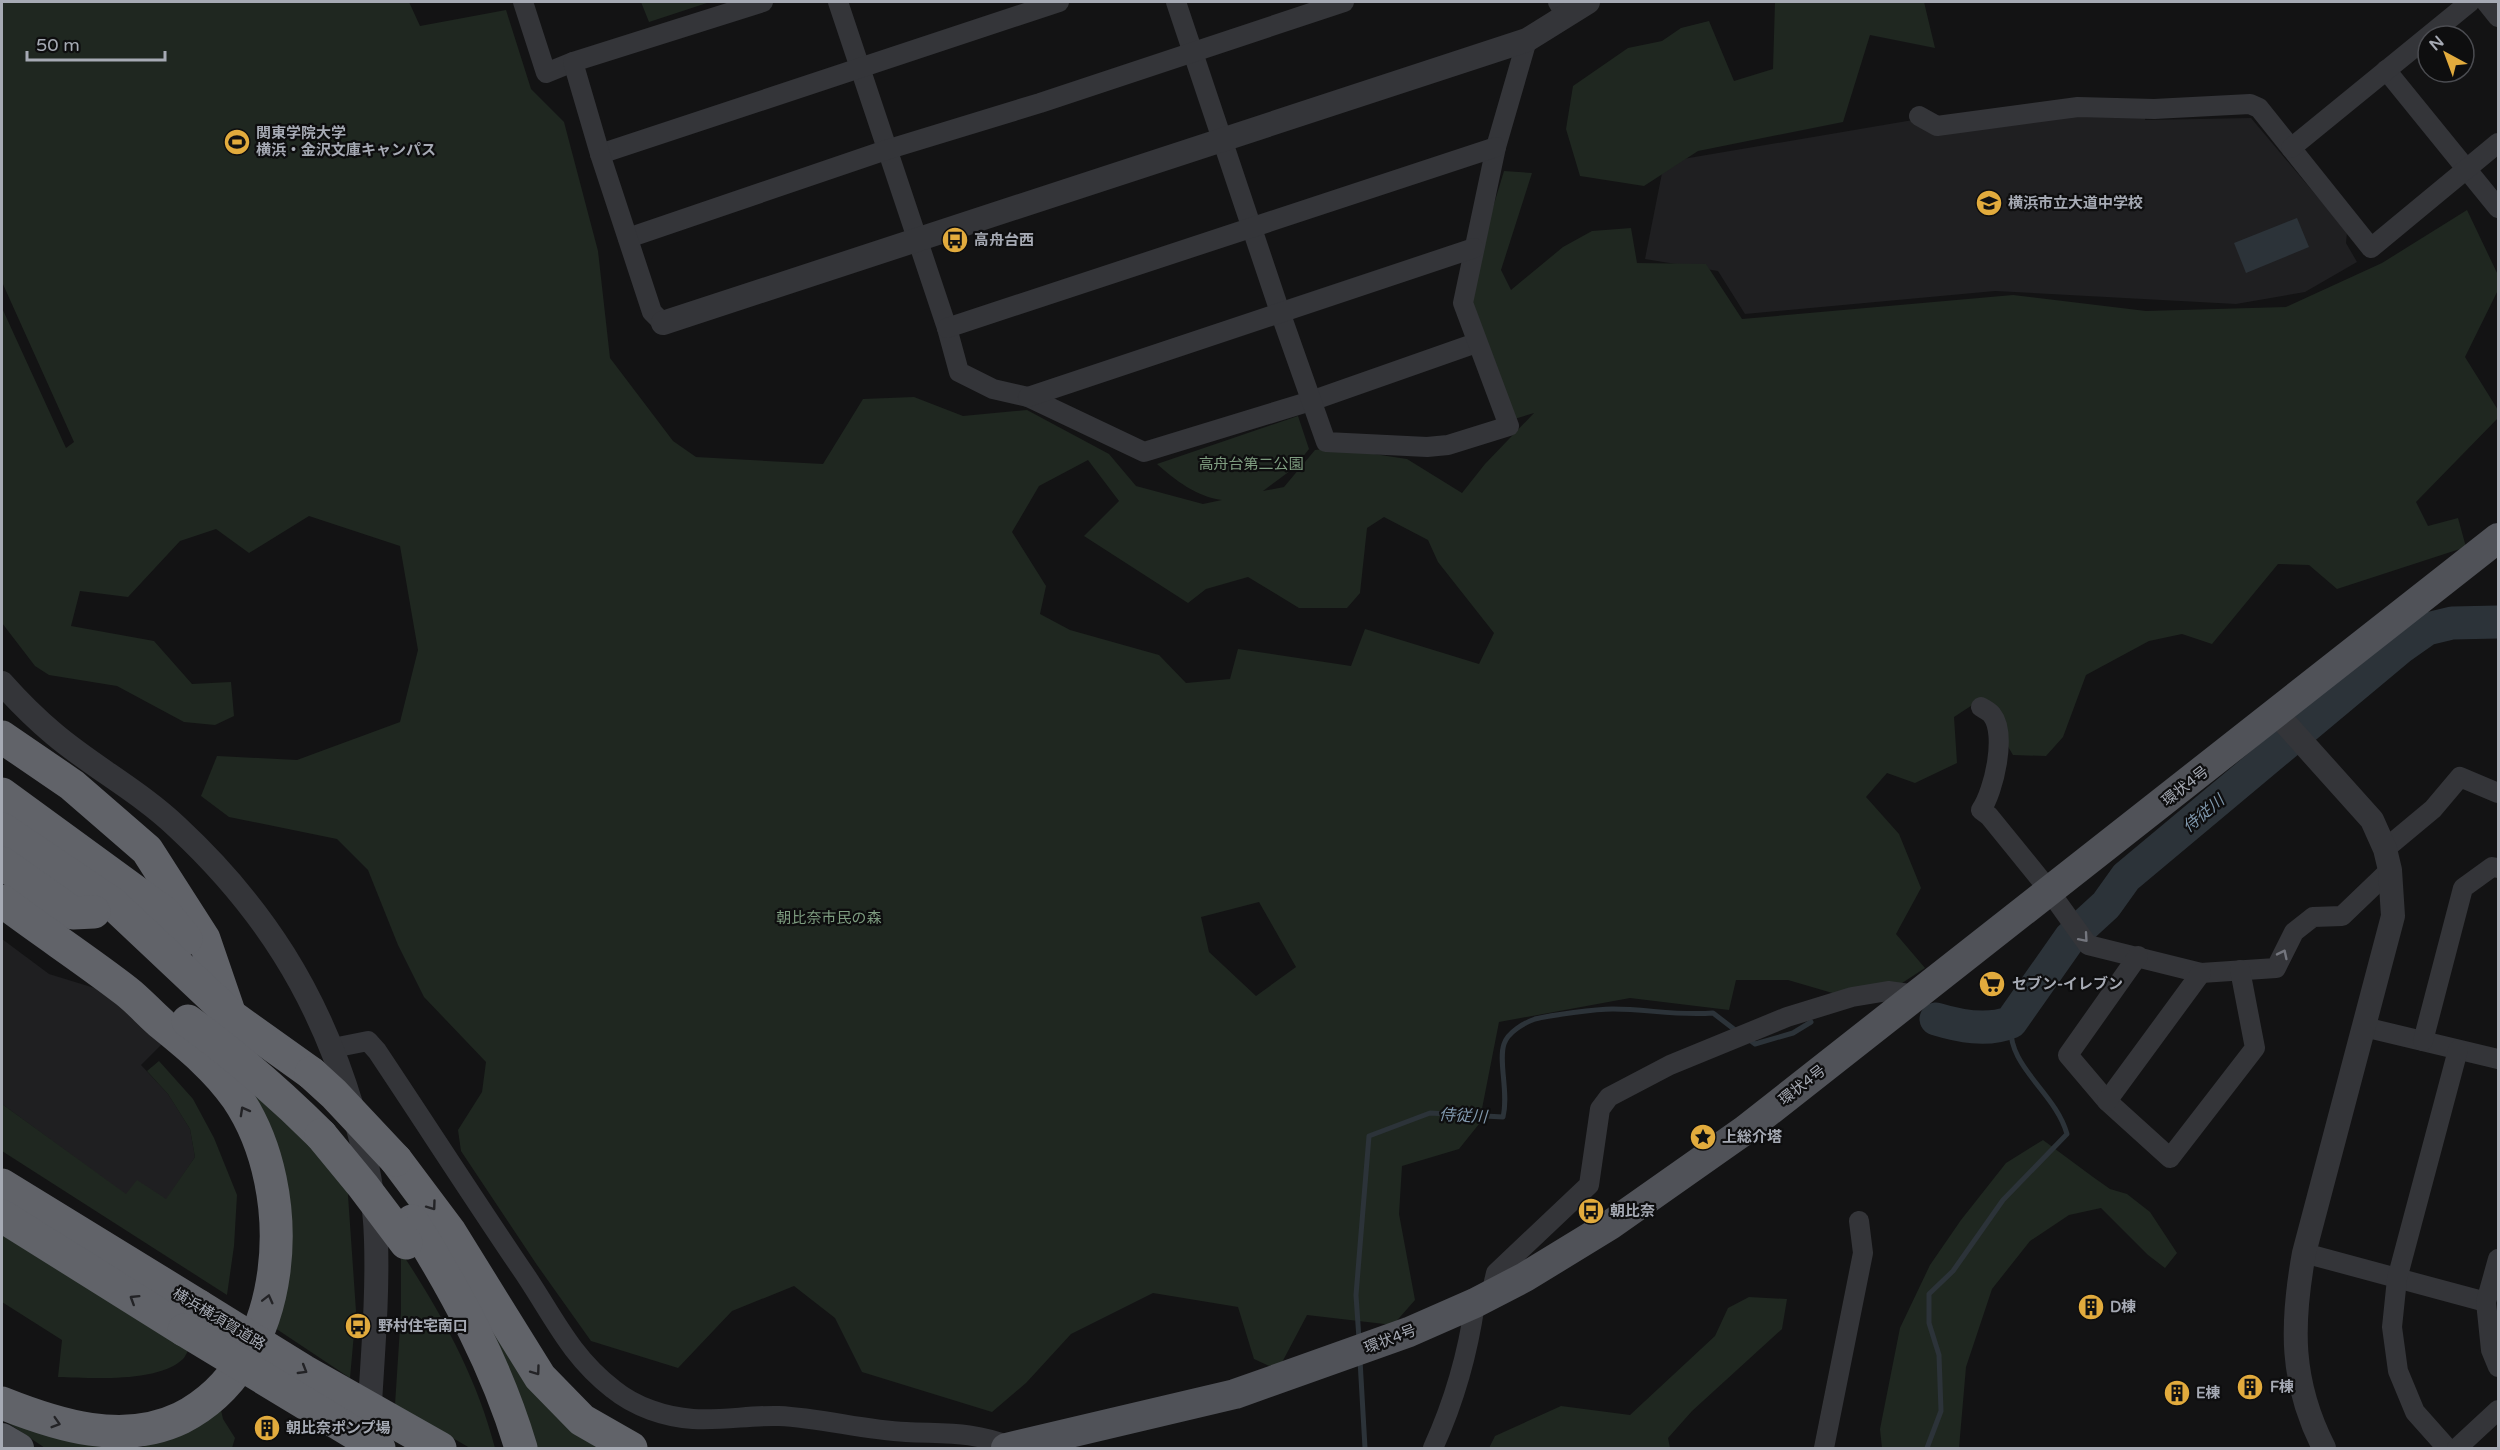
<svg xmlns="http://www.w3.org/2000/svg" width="2500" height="1450" font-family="'Varela Round','Noto Sans JP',sans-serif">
<rect width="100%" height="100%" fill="#131314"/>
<g fill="#1f1f21">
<polygon points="2081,115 2145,115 2145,120 2251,118 2347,232 2346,243 2357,262 2305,292 2236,304 1995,291 1745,314 1718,271 1645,259 1662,173 1677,160 1913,120"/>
<polygon points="2,939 49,974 114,994 162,1044 141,1065 168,1094 190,1129 195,1157 166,1200 126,1195 2,1104"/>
</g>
<g fill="#1f2720" fill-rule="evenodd">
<path d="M2,2h407l11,24 86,-16 25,79 33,33 34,129 12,107 63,83 23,16 127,7 40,-65 51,-2 49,19 64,-6 82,44 27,32 67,18 19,-4c-25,-3 -47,-20 -65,-36l141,-48 11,33 -15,19 -31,23 21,-4 31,-37 19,-2 73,11 55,34 23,-29 49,-51 -23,7 -43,-120 13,-53 23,-76 28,2 -31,97 10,20 52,-43 29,-16 39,-3 6,35 69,1 36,55 271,-24 133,16 140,-4 96,-44 85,-53 31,65v15l-33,67 33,53v8l-82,84 12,24 30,-8 8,29 -129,42 -28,-24 -31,-1 -66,80 -30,-10 -33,7 -63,34 -23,62 -17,19 -33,-1 -33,-55 -26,17 3,46 -42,20 -28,-10 -21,24 33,37 22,54 -25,46 29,34 -55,36 -82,-24h-52l-7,30 -99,-12 -131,24 -20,102 -20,25 -57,17 -3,48 16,86 -22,25 -86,-10 -29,55 -24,-11 -16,-52 -85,-14 -82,41 -45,49 -34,29 -130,-40 -27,-54 -41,-32 -62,25 -54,57 -87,-27 -54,-76 -76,-114 -3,-21 24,-38 4,-30 -62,-65 -26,-52 -30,-75 -31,-31 -108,-22 -28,-21 16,-40 80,4 103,-38 18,-72 -18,-104 -91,-30 -60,37 -33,-24 -36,12 -52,56 -48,-6 -9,35 83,15 38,43 39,-2 3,34 -19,9 -31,-3 -67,-36 -68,-11 -14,-9 -33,-43v-315l64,140 8,-6 -72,-160zM1088,460l31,41 -35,35 104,67 18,-14 42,-12 51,31h48l13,-15 7,-65 17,-11 44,23 10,22 56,71 -15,31 -114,-35 -14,37 -113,-17 -8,30 -44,4 -27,-28 -89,-25 -30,-16 6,-28 -34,-54 27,-46zM1259,902l37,65 -40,29 -47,-44 -8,-35z"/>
<polygon points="641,2 710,2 649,22"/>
<polygon points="1775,2 1924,2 1935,48 1870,35 1843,122 1698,151 1644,186 1580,176 1566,129 1573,86 1628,48 1662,41 1681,28 1709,21 1734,81 1773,69"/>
<polygon points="191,1033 347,1181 356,1311 350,1378 272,1326 283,1190"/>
<polygon points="159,1061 193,1099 214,1138 237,1195 234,1246 227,1295 2,1151 2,1104 126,1194 137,1180 166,1199 195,1157 190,1129 168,1094 147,1071"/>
<polygon points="2043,1140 2093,1177 2110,1189 2127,1194 2150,1212 2177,1253 2165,1268 2148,1255 2101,1208 2069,1215 2030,1241 1992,1289 1966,1367 1959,1448 1882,1448 1880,1429 1900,1328 1930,1265 1961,1220 2006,1163"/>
<polygon points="390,1178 607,1448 529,1448 451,1267"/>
<path d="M2,1229l188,117c-2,4 -4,10 -7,13 -25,24 -93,19 -125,18l4,-37 -60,-38z"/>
<path d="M401,1252c40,60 76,126 94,196h-25l-75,-43 6,-93z"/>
<polygon points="1749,1297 1787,1299 1782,1329 1692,1411 1668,1438 1670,1448 1489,1448 1495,1436 1561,1406 1630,1415 1715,1336 1728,1308"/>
<polygon points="219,1401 223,1419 235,1438 232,1448 147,1448 132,1441"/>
<polygon points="2,1419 118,1440 116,1448 45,1448"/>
</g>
<polygon fill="#2c3339" points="2297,218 2309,247 2246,273 2234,243"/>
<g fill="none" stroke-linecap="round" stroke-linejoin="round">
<g stroke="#2c3339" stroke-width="5">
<polyline points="1747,1038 1755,1044 1793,1033 1811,1022"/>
<path d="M1359,1339l-3,-44 13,-159 61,-23 73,4c6,-24 -5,-56 1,-73 4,-12 20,-21 31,-25 17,-4 60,-10 78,-10 34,0 64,7 100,4l26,20"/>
<polyline points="1360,1360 1365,1448"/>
<path d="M1927,1448l14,-37 -2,-56 -10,-32v-29l24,-23 50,-71 64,-66c-12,-43 -61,-67 -56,-112"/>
</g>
<path stroke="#2c3339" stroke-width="33" d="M1936,1019c23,7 51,13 75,3l59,-84 36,-33 20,-28 274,-229 27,-19 25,-6 46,-1"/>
<g stroke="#343539" stroke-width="20">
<polyline points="523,2 546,73 573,62"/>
<polyline points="838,2 947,328 959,372 993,389 1028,397 1144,452 1311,401 1476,343"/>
<polyline points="1176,2 1280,312 1326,442 1427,447 1448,445 1509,426 1463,303 1496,147 1527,40"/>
<polyline points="1558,2 1566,15"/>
<polyline points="2486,2 2498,17"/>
<polyline points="2386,70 2498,208"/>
<polyline points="1919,116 1937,126 2078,107 2154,109 2250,104 2259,108 2371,248 2498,143"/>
<polyline points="2291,148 2470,2"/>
<polyline points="600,154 1059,2"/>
<polyline points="628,238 886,150 1040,103 1344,2"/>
<polyline points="663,323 652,312 600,154 573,62 763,2"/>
<polyline points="947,328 1496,147"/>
<polyline points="1028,397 1474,248"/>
<path d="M1981,707c3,2 9,5 11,8 15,19 2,76 -11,95l8,6 56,69 43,60 113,28 75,-5 18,-36 19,-15 29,-1 48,-46"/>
<polyline points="2385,849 2433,809 2460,777 2498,793"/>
<polyline points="2138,956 2068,1055 2107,1101 2170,1158 2255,1048 2240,970"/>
<polyline points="2364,1027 2498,1059"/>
<polyline points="2423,1041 2463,888 2492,867 2498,868"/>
<path d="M333,1048l35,-7 9,10c48,72 95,145 143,216 32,46 48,87 93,122 22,18 52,28 80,30 29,2 58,-4 86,-3 43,2 84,14 127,16 42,2 65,-1 107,15"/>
<polyline points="2107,1101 2201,973"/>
<polyline points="2304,1253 2486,1302"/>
<polyline points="2498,1259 2486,1302 2491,1350 2498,1367"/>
<polyline points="1491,1294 1496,1273 1589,1185 1600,1109 1609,1097 1670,1065 1787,1017 1852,997 1888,991 1917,995"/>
<path d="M1433,1448c21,-46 35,-95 42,-145"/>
<polyline points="1824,1448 1863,1253 1859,1221"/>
<polyline points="2447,1448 2415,1412 2398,1371 2392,1327 2397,1279 2458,1050"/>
<polyline points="2457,1448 2498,1410"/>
</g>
<g stroke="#343539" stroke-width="24">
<polyline points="663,323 1527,40 1588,2"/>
<path d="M2,683c16,18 33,35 52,51 39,33 85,57 123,93 86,80 141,167 175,280 13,43 23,88 24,133 2,61 -4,121 -7,182"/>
<path d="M2276,713l96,107 13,29 5,21 3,46 -89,337c-13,72 -14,128 20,195"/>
</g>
<g stroke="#505258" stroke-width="30">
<polyline points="2,1438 19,1448"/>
<polyline points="1006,1448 1235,1394 1409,1332 1475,1303 1525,1277 1610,1225 1745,1130 2498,538"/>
</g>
<g stroke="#616369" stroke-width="33">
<polyline points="2,737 72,785 147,850 204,939 228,1009"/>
<polyline points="2,794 165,913 186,939"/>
<polyline points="2,829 113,904 234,1018 311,1073"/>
<polyline points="2,863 73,913 94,912"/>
<path d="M2,901c41,31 84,59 124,90 13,10 24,23 37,34 27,22 54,44 74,73 63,93 54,264 -56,320 -58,28 -124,7 -179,-15"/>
<path d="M188,1021c48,35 91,72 133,114"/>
<polyline points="396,1160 450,1232 540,1377 582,1420 631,1448"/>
<polyline points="2,1185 199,1306"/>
<polyline points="2,1216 184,1330"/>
<path d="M412,1221c45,72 85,146 109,227"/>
</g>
<g stroke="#616369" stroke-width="33">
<polyline points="311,1073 334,1094 396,1160"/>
<polyline points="321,1135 363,1186 406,1243"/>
<polyline points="199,1306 304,1371 440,1448"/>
<polyline points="184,1330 379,1448"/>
</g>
</g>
<defs><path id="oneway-chevron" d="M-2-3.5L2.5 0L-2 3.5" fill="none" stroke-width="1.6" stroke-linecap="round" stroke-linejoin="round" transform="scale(1.5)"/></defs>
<g stroke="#73757d">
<use href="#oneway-chevron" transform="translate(2084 938) rotate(49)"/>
<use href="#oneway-chevron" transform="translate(2283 954) rotate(-64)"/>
</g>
<g stroke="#232326">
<use href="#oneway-chevron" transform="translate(244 1111) rotate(-119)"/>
<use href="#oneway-chevron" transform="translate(432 1206) rotate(54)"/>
<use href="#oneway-chevron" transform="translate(134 1299) rotate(-148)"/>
<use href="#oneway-chevron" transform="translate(268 1299) rotate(-76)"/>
<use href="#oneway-chevron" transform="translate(303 1370) rotate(31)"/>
<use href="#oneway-chevron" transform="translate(536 1371) rotate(54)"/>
<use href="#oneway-chevron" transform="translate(56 1423) rotate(17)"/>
</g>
<defs>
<symbol id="stadium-disc" viewBox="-11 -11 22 22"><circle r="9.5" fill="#e2ab3d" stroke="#0e0e0f"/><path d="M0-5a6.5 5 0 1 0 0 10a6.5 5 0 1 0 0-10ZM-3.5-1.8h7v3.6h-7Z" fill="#111"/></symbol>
<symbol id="school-disc" viewBox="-11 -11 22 22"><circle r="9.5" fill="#e2ab3d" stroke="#0e0e0f"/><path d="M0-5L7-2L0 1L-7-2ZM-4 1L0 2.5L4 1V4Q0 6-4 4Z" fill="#111"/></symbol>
<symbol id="bus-disc" viewBox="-11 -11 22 22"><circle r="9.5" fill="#e2ab3d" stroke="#0e0e0f"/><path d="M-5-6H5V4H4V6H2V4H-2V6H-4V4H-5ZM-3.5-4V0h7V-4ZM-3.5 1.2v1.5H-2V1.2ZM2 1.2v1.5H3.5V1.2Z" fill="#111"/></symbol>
<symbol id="supermarket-disc" viewBox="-11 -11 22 22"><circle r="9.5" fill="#e2ab3d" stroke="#0e0e0f"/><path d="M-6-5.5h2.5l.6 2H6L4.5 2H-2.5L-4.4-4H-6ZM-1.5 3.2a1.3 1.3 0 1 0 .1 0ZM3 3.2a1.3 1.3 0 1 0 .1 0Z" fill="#111"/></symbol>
<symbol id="sight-disc" viewBox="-11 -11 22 22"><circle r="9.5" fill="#e2ab3d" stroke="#0e0e0f"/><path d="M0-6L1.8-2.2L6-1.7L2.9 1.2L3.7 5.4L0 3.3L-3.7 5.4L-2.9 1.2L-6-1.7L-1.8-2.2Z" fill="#111"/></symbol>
<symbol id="building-disc" viewBox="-11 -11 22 22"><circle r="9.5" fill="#e2ab3d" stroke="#0e0e0f"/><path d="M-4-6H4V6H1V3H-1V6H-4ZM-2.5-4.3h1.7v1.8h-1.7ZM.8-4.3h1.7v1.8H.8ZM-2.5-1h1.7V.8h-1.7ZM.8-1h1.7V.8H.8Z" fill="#111"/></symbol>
</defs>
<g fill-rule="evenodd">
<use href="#stadium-disc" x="222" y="127" width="30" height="30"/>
<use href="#school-disc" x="1974" y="188" width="30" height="30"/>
<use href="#bus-disc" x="940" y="225" width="30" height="30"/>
<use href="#supermarket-disc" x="1977" y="969" width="30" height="30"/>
<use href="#sight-disc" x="1688" y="1122" width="30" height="30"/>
<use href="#bus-disc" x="1576" y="1196" width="30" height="30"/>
<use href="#building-disc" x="2076" y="1292" width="30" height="30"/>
<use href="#bus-disc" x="343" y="1311" width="30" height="30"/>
<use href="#building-disc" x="2235" y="1372" width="30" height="30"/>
<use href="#building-disc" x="2162" y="1378" width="30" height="30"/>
<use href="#building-disc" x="252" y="1413" width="30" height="30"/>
</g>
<g text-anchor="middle" stroke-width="4.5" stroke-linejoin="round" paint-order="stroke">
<g font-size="15" font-weight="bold" fill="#a6aab4" stroke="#0e0e0f" text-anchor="start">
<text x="256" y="138">関東学院大学<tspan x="256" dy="17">横浜・金沢文庫キャンパス</tspan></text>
<text x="2008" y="208">横浜市立大道中学校</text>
<text x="974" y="245">高舟台西</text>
<text x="2012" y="989">セブン-イレブン</text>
<text x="1722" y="1142">上総介塔</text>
<text x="1610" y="1216">朝比奈</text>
<text x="2110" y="1312">D棟</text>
<text x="378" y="1331">野村住宅南口</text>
<text x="2270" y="1392">F棟</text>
<text x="2196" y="1398">E棟</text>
<text x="286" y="1433">朝比奈ポンプ場</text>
</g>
<g font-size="15" fill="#7e9d80" stroke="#0e0e0f">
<text x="1251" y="469">高舟台第二公園</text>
<text x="829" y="923">朝比奈市民の森</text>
</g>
<g font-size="15" fill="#a6aab4" stroke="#0e0e0f">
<text transform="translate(2185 786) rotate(-38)" y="5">環状4号</text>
<text transform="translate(1802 1085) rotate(-38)" y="5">環状4号</text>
<text transform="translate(219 1319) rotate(31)" y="5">横浜横須賀道路</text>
<text transform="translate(1390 1339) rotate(-21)" y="5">環状4号</text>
</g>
<g font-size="16" font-style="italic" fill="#7f97ac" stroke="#0e0e0f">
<text transform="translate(2203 813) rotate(-40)" y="6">侍従川</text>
<text transform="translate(1463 1115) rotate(3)" y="6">侍従川</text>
</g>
</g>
<rect width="2500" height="1450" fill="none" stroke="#a6aab4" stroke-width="6"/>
<g transform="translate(2446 54) rotate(319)"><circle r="28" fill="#0e0e0f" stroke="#4b4c51" stroke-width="1.5"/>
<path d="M0-4.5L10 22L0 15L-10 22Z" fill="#e2ab3d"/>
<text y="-9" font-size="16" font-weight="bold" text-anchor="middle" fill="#a6aab4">N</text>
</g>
<path d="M27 51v9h138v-9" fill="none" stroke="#a6aab4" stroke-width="3"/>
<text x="36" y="51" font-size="18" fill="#a6aab4" stroke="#0e0e0f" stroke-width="4.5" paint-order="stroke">50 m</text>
</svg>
